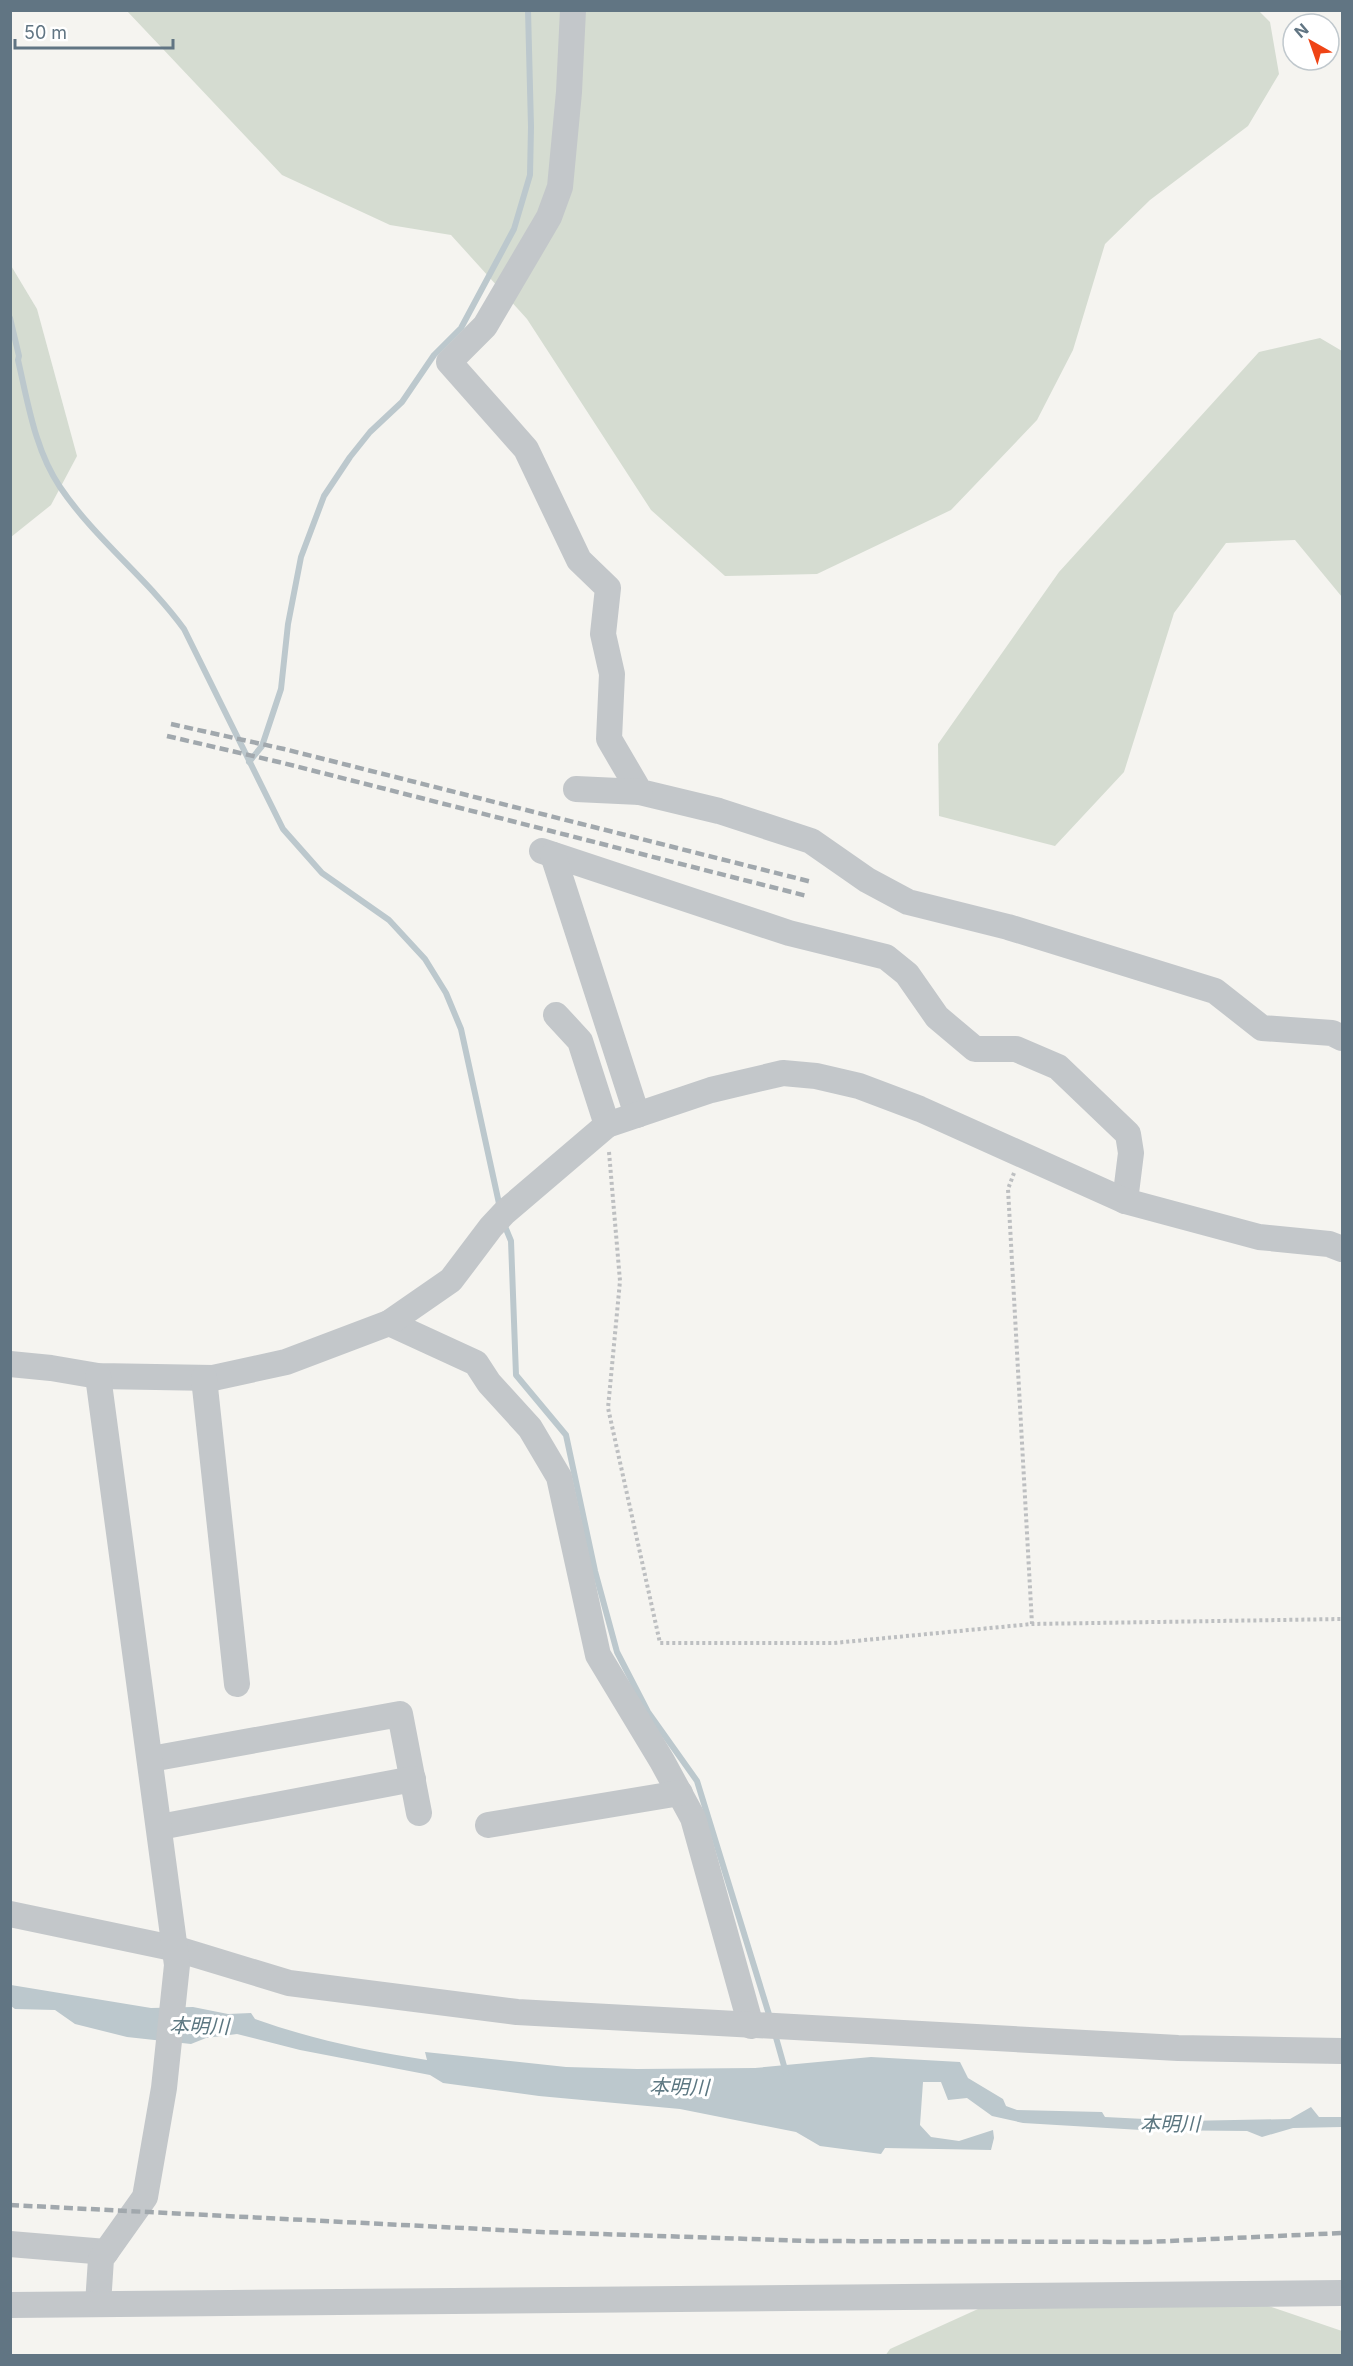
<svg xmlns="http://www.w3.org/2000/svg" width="1353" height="2366" font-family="Inter,'Noto Sans JP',sans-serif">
<rect width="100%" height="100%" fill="#f5f4f0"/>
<g fill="#d5dcd1">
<polygon points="127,11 1259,11 1270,22 1279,74 1248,126 1150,200 1105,244 1073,350 1037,420 951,510 817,574 725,576 651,510 527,319 451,235 390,225 282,175"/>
<polygon points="10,264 37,309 77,456 51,505 11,537"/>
<polygon points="1320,338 1342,351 1342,597 1295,540 1226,543 1174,613 1124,772 1055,846 939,816 938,744 1059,572 1259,352"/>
<polygon points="1248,2299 1342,2331 1342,2355 885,2356 890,2349 989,2304"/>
</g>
<path fill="#bcc8cd" d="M11,1985l140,23 42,-1 35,7 23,-1 4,6c56,20 113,32 172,41l-2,-8 141,15 71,2 118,-1 116,-11 89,5 8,16 35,21 3,7 11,4 85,2 3,5 79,4 106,-2 21,-12 8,10h23v10l-49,1 -31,9 -15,-6 -106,-1 -118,-7 -31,-7 -25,-18 -19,2 -7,-18h-18l-3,43 11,12 28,4 34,-11 1,8 -3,12 -106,-2 -4,6 -61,-8 -24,-14 -116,-23 -141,-13 -96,-13 -13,-8 -130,-25 -63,-16 -31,4 -15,6 -64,-7 -52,-13 -20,-14 -40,-1 -4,-3z"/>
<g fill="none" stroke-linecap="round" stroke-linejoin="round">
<g stroke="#bcc8cd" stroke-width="6">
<path d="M10,318l9,38 -1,4c10,43 17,90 42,127 35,52 87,91 124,142l99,200 39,44 67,47 36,39 21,34 15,36 39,179"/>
<polyline points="249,762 262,746 281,689 288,624 301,557 324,496 350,457 370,432 402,402 434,355 461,328 514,229 530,175 531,127 528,10"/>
<polyline points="504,1224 511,1241 516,1375 566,1435 595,1571 617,1652 648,1712 697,1781 771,2021"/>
<polyline points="775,2034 786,2073"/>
</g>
<g stroke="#bdbfc1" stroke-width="4" stroke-dasharray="3 3" stroke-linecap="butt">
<polyline points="609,1152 620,1281 608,1408 660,1643 834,1643 1032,1624 1342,1619"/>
<polyline points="1014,1173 1008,1189 1032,1624"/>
</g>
<g stroke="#c3c7ca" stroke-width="26">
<polyline points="573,10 569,92 560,187 549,217 485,326 449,362 526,449 579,560 608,588 603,634 612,674 609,739 640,792 719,811 811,841 867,880 908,902 1008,927 1215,991 1262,1028 1332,1033 1342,1038"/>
<polyline points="576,789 640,792"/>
<polyline points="542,851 789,933 886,957 907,974 937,1017 975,1049 1016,1049 1058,1067 1128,1134 1131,1153 1125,1201"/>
<polyline points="553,855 637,1115"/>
<polyline points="556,1015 580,1041 607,1125"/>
<polyline points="389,1323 476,1363 489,1383 530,1428 559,1477 598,1655 662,1761 693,1818 751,2026"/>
<polyline points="10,1364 51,1368 98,1376 213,1378 286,1362 389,1323 451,1280 491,1227 505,1212 607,1125 711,1090 783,1073 816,1076 859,1086 920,1109 1125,1201 1259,1237 1329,1244 1342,1249"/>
<polyline points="204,1378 237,1684"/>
<polyline points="151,1759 400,1714 419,1813"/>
<polyline points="488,1825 680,1793"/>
<polyline points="160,1827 413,1779"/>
<polyline points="10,1914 177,1949 289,1983 517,2012 1178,2048 1342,2051"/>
<polyline points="10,2244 106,2252"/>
<polyline points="98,2304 101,2259 145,2197 164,2088 177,1965 98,1376"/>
<polyline points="10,2305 1342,2293"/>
</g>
<g stroke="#a1a8ad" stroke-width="4.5" stroke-dasharray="9 4.5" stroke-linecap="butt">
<polyline points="171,724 284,749 812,882"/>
<polyline points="167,736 283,763 807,896"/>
<polyline points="10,2205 541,2232 810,2241 1148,2242 1342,2233"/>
</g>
</g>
<g text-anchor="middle" stroke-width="6" stroke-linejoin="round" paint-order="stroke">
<g font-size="20" font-style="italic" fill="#5c7781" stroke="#fff">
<text transform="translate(199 2026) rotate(1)" y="7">本明川</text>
<text transform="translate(679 2087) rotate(1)" y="7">本明川</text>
<text x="1170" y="2131">本明川</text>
</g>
</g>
<rect width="1353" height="2366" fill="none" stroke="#617583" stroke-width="24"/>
<g transform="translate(1311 42) rotate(320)"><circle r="28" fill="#ffffff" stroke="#c0c8cd" stroke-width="1.5"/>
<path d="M0-4.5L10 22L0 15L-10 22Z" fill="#ef4415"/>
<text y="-9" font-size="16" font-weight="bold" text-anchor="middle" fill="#617583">N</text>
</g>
<path d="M15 39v9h158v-9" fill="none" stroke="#617583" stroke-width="3"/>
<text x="24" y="39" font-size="18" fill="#617583" stroke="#ffffff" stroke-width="4.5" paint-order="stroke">50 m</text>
</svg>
